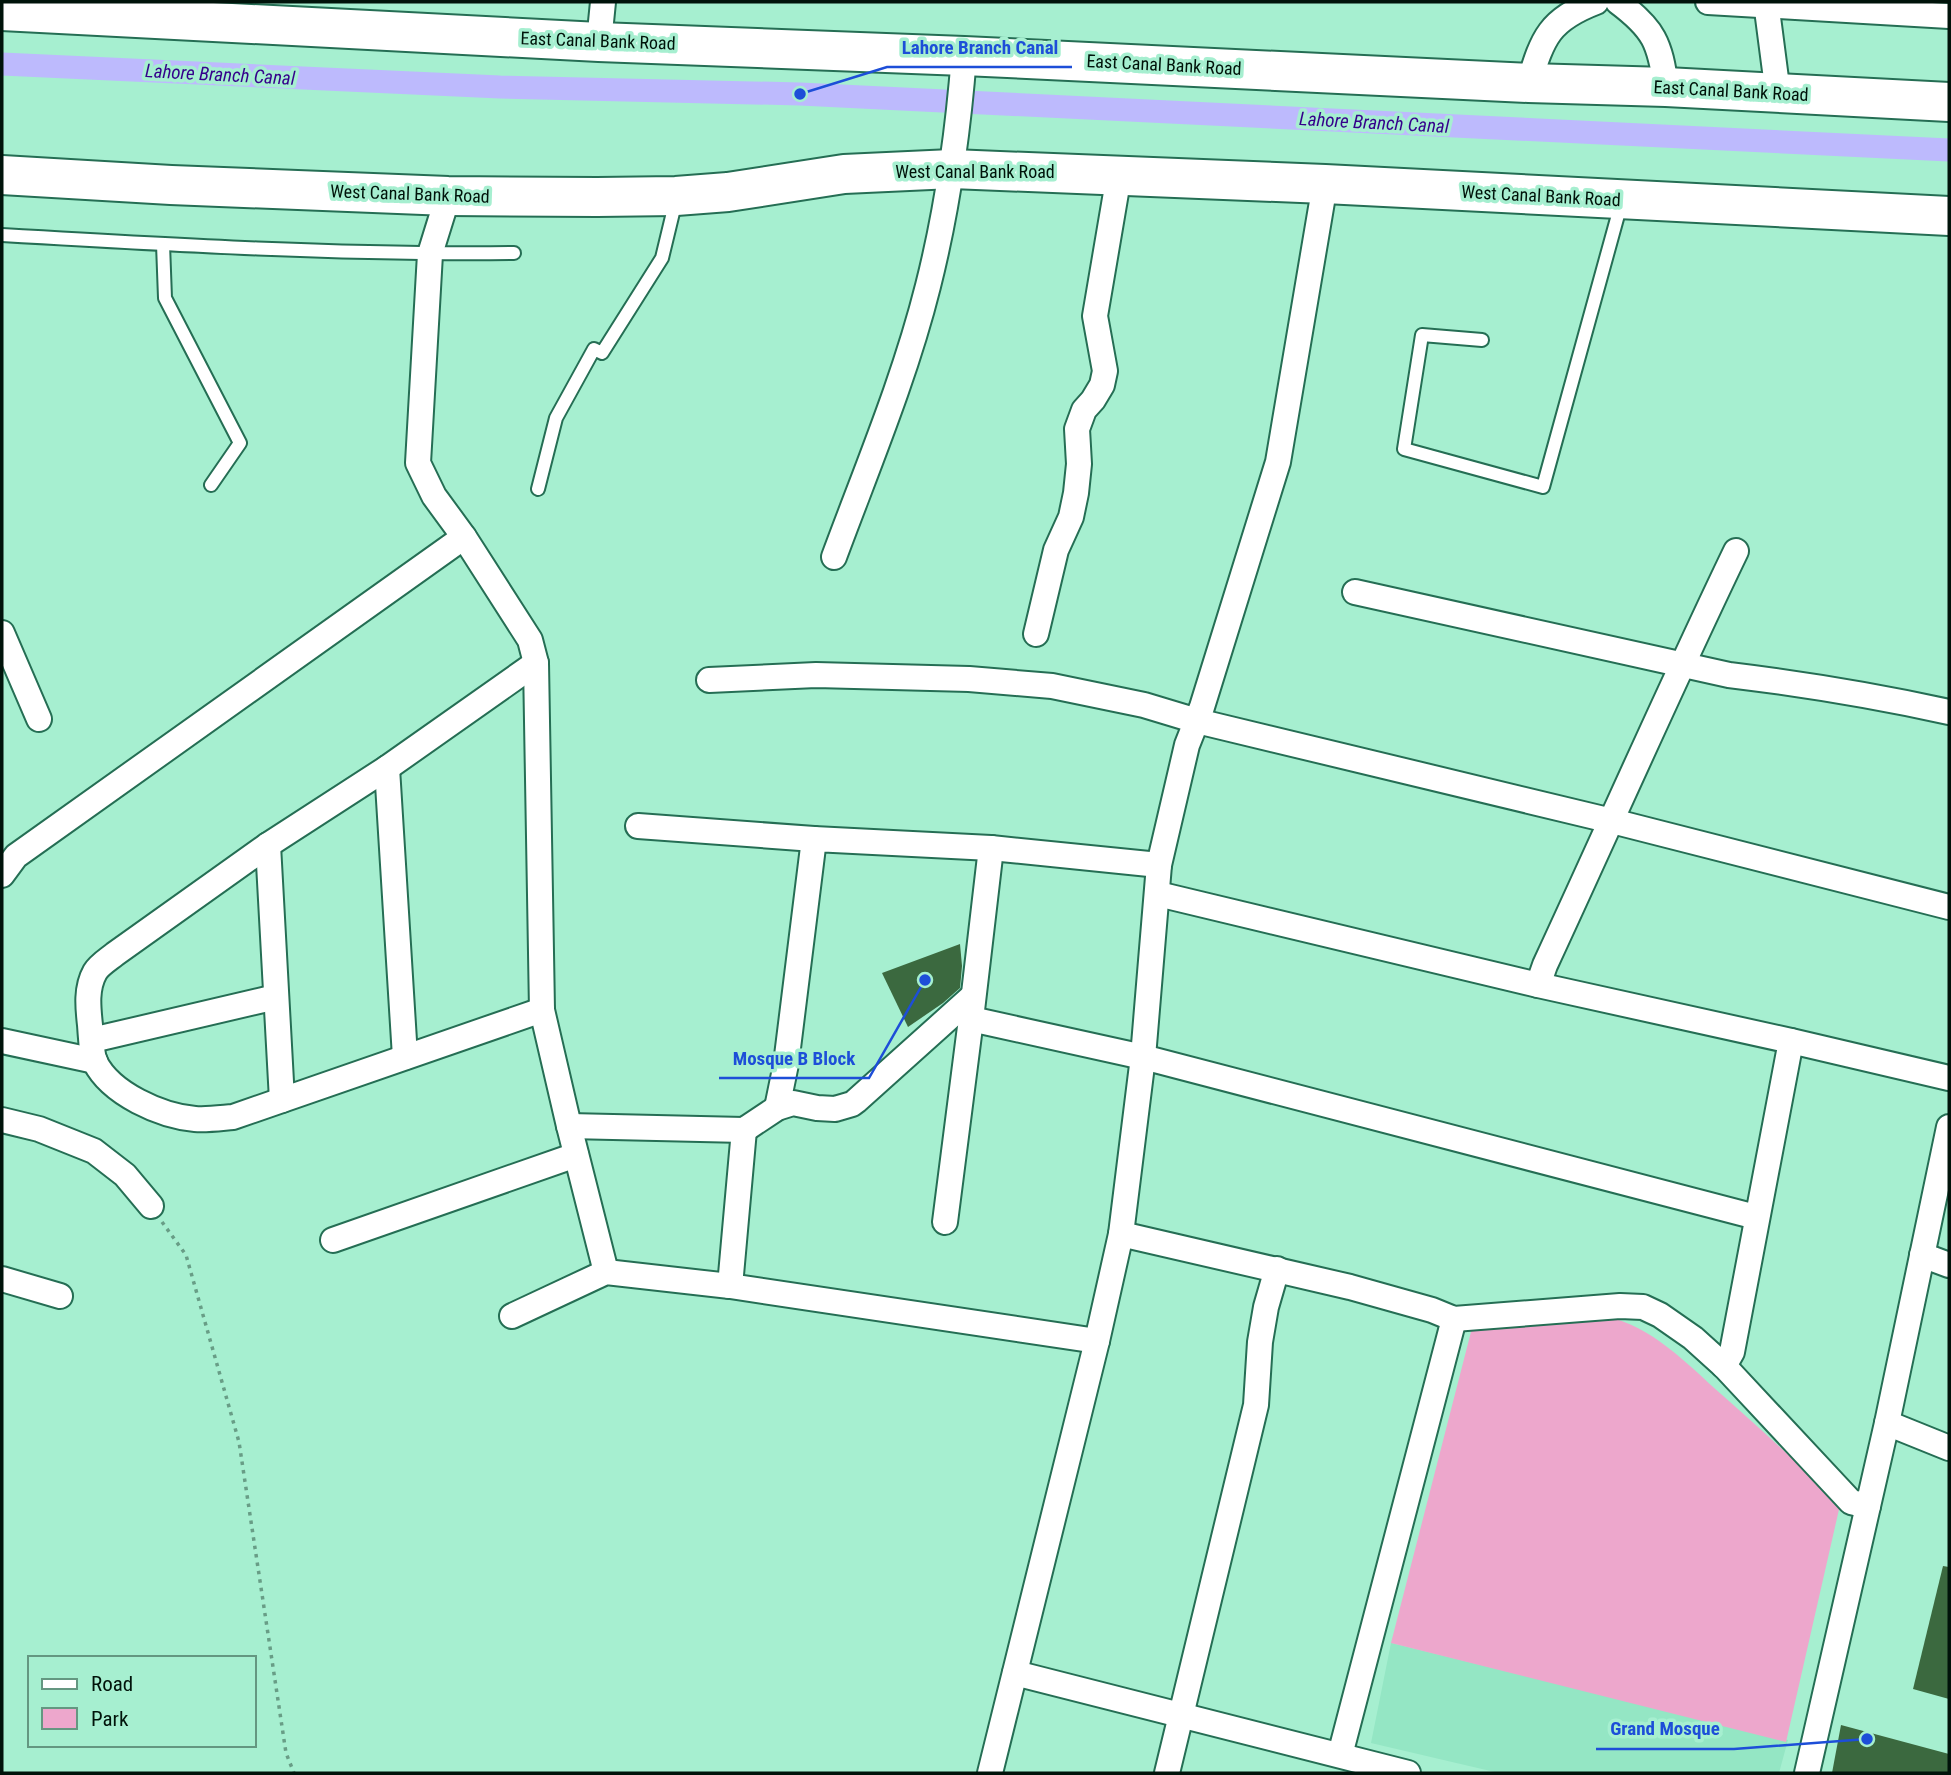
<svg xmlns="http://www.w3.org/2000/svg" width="1951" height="1775" font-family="'Roboto Condensed',sans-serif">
<rect width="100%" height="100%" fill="#a6efd0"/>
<polygon fill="#94e6c4" points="1391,1643 1788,1740 1779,1773 1499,1773 1371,1743"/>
<path fill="#eda7cc" d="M1605,1316c48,11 80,46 116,78 41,36 80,72 119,111l-54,237 -395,-99 81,-315z"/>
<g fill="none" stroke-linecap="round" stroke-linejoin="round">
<polyline stroke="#bdbafd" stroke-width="23" points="2,64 500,87 800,94 1949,150"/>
</g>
<g fill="#3b693f">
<polygon points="960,944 962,966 960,988 943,1003 908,1027 882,973"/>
<polygon points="1943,1566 1949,1567 1949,1699 1913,1689"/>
<polygon points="1841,1725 1949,1754 1949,1773 1832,1773"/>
</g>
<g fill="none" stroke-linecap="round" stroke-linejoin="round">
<defs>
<g id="service">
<path d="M2,235c170,10 341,20 512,18"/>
<polyline points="163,244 165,298 240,443 211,485"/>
<polyline points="1482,340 1422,335 1404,449 1543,487 1621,204"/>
<polyline points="538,489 556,418 594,349 602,353 662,258 676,200"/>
</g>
<g id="minor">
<path d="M1618,2c36,27 42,41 48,85"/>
<polyline points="1708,2 1949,16"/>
<polyline points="1766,2 1778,94"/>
<polyline points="599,42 603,2"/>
<path d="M1529,83c14,-46 20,-63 67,-81"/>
<polyline points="448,196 430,254 418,463 434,496 464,537 530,640 536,663 542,1010 569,1126 606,1272"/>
<path d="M834,557c33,-89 71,-179 94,-271 19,-75 30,-153 36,-230"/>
<path d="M1355,592l374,83c74,9 147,21 220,37"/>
<polyline points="2,633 39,719"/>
<polyline points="1036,634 1056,550 1071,517 1076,493 1079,464 1077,429 1084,410 1093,400 1102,385 1105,371 1095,316 1119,175"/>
<path d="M536,663l-149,105 -119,77 -153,109c-6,5 -16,11 -20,18 -9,16 -7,35 -5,53 1,11 1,27 5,37 16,32 66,54 100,57 12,1 26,-1 38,-2l309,-107"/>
<polyline points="709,680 816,675 969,679 1052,686 1144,705 1197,721 1612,821 1949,907"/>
<polyline points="387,768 405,1057"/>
<polyline points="638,826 814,839"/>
<polyline points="268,845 282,1100"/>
<polyline points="2,875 16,856 464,537"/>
<polyline points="1158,894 1538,985 1791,1041 1949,1078"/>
<path d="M1538,985l7,-20c64,-138 125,-277 191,-414"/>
<polyline points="971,1019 1143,1057 1756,1217"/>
<polyline points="92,1040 276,997"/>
<polyline points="2,1041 95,1061"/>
<polyline points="777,1108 786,1064 814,839 991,848 1159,865"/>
<polyline points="2,1120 39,1129 94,1151 125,1175 151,1206"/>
<polyline points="569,1126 744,1130 777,1108 793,1103 817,1108 835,1109 852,1104 856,1101 973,996"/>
<polyline points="744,1130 730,1286 1097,1341"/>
<polyline points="945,1222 971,1019 991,848"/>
<polyline points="1121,1234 1350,1287 1432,1310 1454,1319 1620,1306 1643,1307 1660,1315 1693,1338 1724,1366 1851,1502 1868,1506"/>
<polyline points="333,1240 576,1155"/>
<polyline points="1922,1255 1949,1265"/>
<polyline points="2,1279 60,1296"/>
<polyline points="512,1316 606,1272 730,1286"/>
<polyline points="1724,1366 1732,1352 1791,1041"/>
<polyline points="1887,1423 1949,1448"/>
<polyline points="1015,1673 1408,1773"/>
<polyline points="1340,1755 1454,1319"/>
<polyline points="990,1773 1097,1341 1121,1234 1143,1057 1159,865 1187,745 1202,707 1278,462 1325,184"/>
<polyline points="1167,1773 1256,1405 1260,1342 1266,1307 1277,1269"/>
<polyline points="1807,1773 1887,1423 1949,1127"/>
</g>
<g id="trunk">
<polyline points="2,11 599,42 964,56 1529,83 1666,87 1949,102"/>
<polyline points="2,175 171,185 448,196 597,197 676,196 728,192 844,174 952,169 1325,184 1949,216"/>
</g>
</defs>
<use href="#service" stroke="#256e54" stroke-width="16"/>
<use href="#minor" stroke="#256e54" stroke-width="28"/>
<use href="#trunk" stroke="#256e54" stroke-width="42"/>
<polyline stroke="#689d86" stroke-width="3.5" stroke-dasharray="3.5 5" stroke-linecap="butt" points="162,1222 186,1255 239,1442 286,1753 294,1773"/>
<use href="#service" stroke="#fff" stroke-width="12"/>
<use href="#minor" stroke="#fff" stroke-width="24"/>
<use href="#trunk" stroke="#fff" stroke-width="38"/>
</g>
<g text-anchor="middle" stroke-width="7" stroke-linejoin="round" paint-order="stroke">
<g font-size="18" fill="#00130a" stroke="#a6efd0">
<text transform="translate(598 41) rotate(2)" y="6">East Canal Bank Road</text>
<text transform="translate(1164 65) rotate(3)" y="6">East Canal Bank Road</text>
<text transform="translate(1731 91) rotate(3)" y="6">East Canal Bank Road</text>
<text x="975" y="178">West Canal Bank Road</text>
<text transform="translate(410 194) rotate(2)" y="6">West Canal Bank Road</text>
<text transform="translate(1541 196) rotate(3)" y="6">West Canal Bank Road</text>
</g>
<g font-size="19" font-style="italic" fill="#35018b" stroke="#a6efd0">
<text transform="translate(220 74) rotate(3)" y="7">Lahore Branch Canal</text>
<text transform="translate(1374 122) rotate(3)" y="7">Lahore Branch Canal</text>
</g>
</g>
<path fill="none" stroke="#1d4ed8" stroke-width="2.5" d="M800 94L887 67H1072M925 980L869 1078H719M1867 1739L1734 1749H1596"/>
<g fill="#1d4ed8" stroke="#a6efd0" stroke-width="2.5">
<circle cx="800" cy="94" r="7"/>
<circle cx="925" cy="980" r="7"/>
<circle cx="1867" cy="1739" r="7"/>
</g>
<g font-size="19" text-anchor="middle" font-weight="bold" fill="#1d4ed8" stroke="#a6efd0" stroke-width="7" stroke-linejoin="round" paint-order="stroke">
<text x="980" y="54">Lahore Branch Canal</text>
<text x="794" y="1065">Mosque B Block</text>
<text x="1665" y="1735">Grand Mosque</text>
</g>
<rect width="1951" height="1775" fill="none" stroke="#00130a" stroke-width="7"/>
<rect x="28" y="1656" width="228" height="91" fill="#a6efd0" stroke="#649781" stroke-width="2"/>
<rect x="42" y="1679" width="35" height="10" fill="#ffffff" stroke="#649781" stroke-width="2"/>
<text x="91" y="1691" font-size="21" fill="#00130a">Road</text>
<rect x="42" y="1708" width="35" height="21" fill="#eda7cc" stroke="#649781" stroke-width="2"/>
<text x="91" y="1726" font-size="21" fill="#00130a">Park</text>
</svg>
